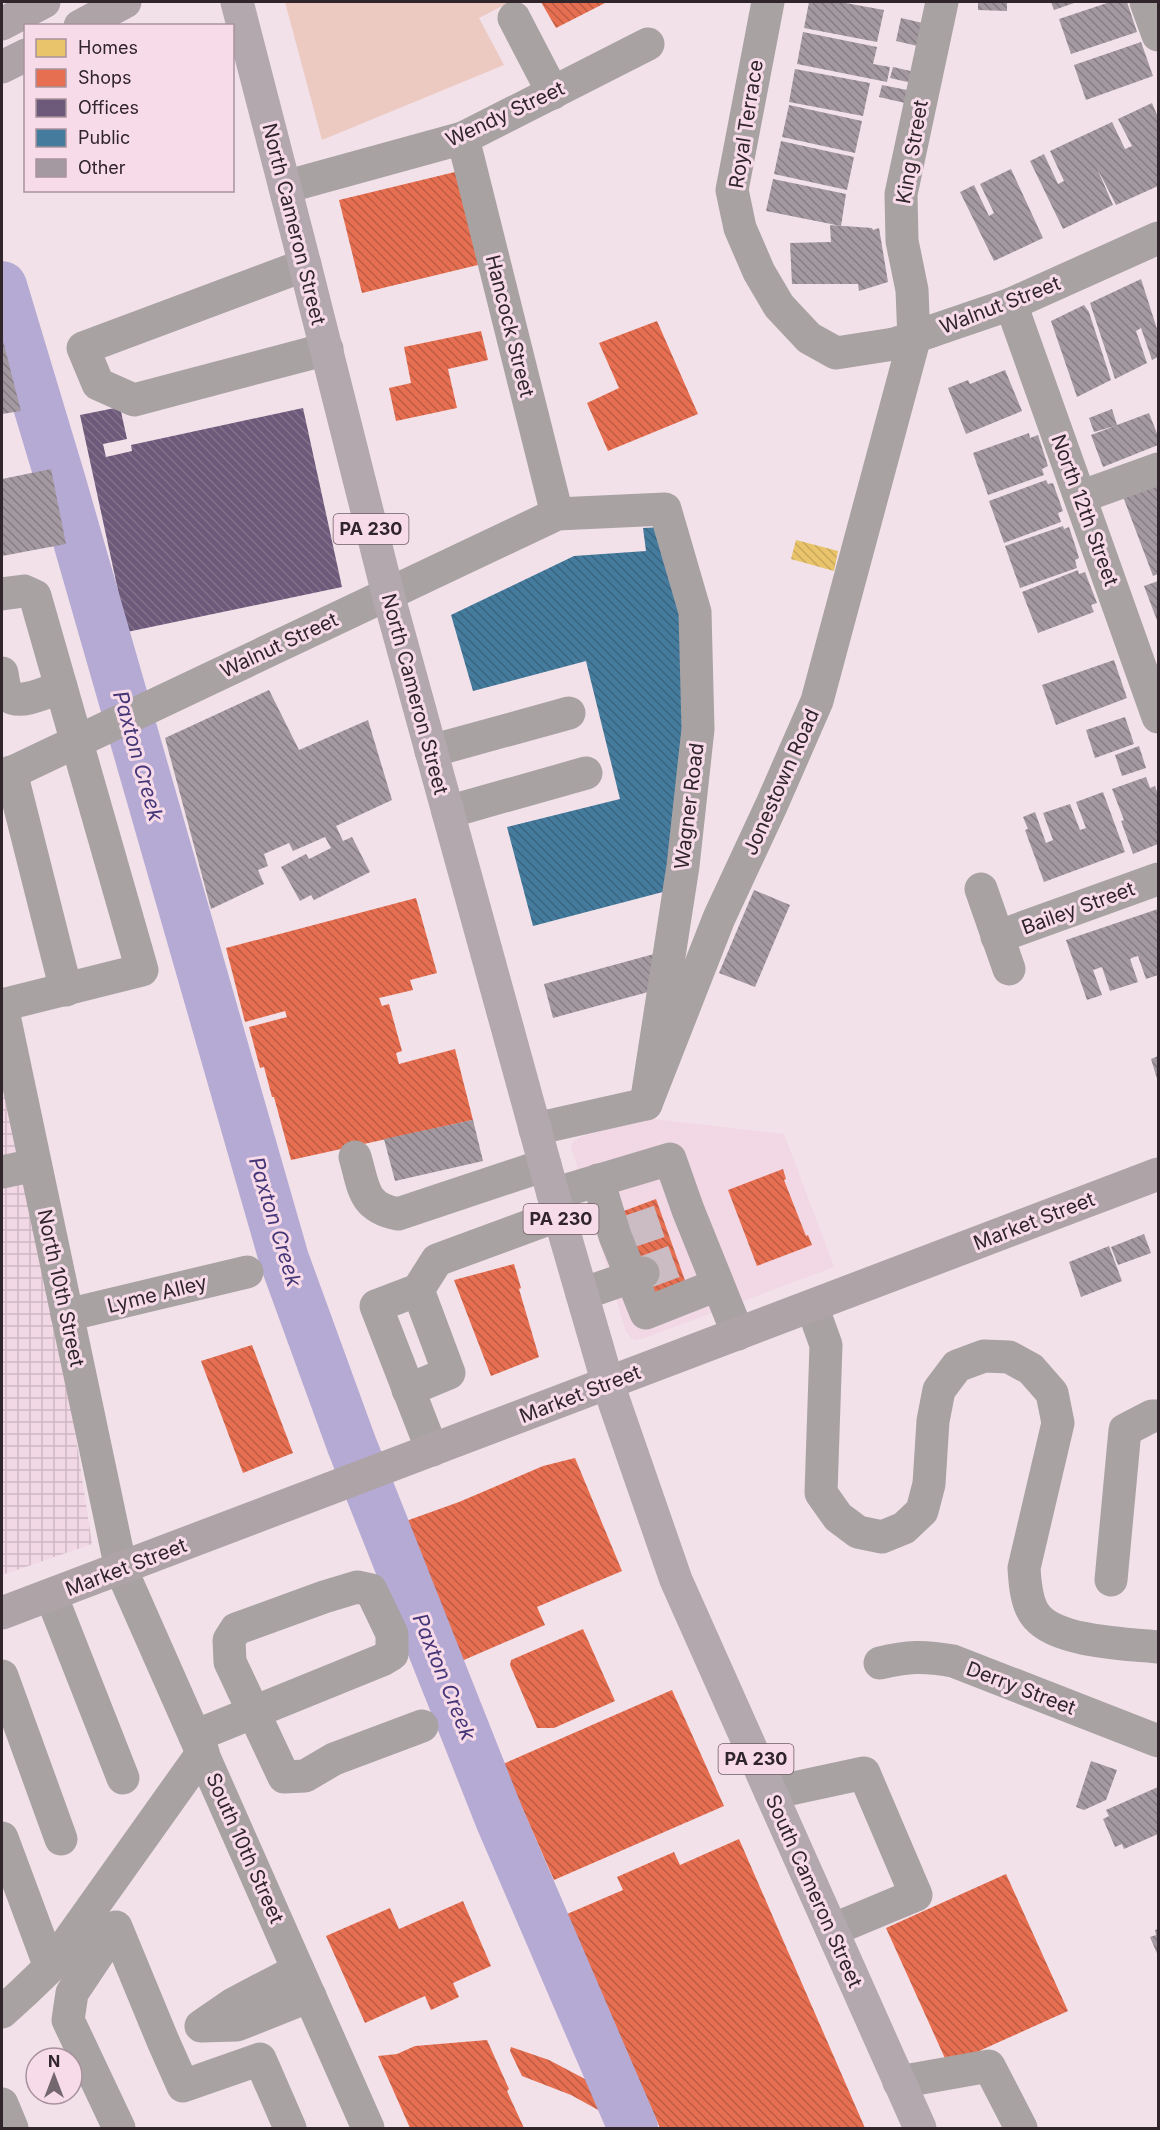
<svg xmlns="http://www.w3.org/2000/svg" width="1160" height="2130" font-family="Inter,sans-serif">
<defs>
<pattern id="industrial-grid" width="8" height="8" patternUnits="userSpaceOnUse" patternTransform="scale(1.5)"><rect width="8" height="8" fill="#f2d7e4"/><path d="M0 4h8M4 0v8" fill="none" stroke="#d0b8c4"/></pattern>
<pattern id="homes-back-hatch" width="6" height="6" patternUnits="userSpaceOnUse" patternTransform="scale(1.5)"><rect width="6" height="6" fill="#e9c46a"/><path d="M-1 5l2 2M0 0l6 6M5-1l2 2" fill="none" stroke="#c8a85c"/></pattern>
<pattern id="shops-back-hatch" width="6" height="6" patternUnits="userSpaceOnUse" patternTransform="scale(1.5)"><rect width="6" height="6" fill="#e76f51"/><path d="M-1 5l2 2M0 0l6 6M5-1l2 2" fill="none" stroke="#bc5b43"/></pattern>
<pattern id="offices-back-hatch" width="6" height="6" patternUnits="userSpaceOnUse" patternTransform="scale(1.5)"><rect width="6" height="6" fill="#6d597a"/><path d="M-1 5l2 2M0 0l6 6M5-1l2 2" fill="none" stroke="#82728b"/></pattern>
<pattern id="public-back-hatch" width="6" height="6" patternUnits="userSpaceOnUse" patternTransform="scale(1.5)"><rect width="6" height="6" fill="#457b9d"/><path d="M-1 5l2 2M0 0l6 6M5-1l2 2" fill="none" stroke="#3a6580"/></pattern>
<pattern id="building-back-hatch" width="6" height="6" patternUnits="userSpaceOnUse" patternTransform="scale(1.5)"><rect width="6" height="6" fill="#a499a1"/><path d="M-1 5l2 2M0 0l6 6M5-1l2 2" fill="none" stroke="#867d83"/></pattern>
</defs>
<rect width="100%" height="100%" fill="#f2e1e9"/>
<polygon fill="#f2d7e4" points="645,1118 784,1134 834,1267 645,1338 636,1340 631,1338 626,1332 571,1146 575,1140 583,1136"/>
<polygon fill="url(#industrial-grid)" points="2,1007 35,1165 92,1544 2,1575"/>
<polygon fill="#eccac2" points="285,2 510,2 479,18 504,65 322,140"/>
<polygon fill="url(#homes-back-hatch)" points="796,540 838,551 834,571 791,559"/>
<g fill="url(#shops-back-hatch)">
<polygon points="541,2 607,2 556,28"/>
<polygon points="459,171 482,264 362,293 339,200"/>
<polygon points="657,321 698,414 608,451 587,403 619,388 599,343"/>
<polygon points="481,331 488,360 448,369 457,408 396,421 389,388 411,383 404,347"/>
<polygon points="416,898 437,973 410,980 413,990 379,998 382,1006 389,1004 402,1051 396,1053 399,1064 455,1049 473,1120 291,1160 274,1097 272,1097 264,1067 260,1068 249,1027 287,1017 285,1011 245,1022 226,948"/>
<polygon points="783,1169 786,1179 784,1180 806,1236 808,1235 812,1245 757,1266 728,1190"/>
<polygon points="656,1199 688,1289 654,1301 621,1212"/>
<polygon points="514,1264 521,1288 519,1289 539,1357 491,1376 454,1280"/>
<polygon points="252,1345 293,1453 243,1473 201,1361"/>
<polygon points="575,1458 622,1571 537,1607 545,1625 457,1663 438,1619 431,1620 392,1526 459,1502 543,1466"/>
<polygon points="583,1629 615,1701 554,1728 537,1728 510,1665 511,1660"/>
<polygon points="672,1690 724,1806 554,1880 503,1764"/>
<polygon points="739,1839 776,1924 865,2128 660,2128 567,1914 623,1890 617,1877 674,1852 680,1865"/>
<polygon points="1006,1874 1068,2011 948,2065 886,1928"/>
<polygon points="463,1901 491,1966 453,1983 459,1997 431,2010 425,1996 365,2023 326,1936 390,1908 399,1929"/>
<polygon points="487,2040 509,2089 507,2091 524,2128 410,2128 378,2056 397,2054 415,2046"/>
<polygon points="511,2047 549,2060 602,2088 613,2114 611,2117 571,2095 522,2076 510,2051"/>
</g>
<polygon fill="url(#offices-back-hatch)" points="120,407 127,439 103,444 106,457 132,451 131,445 303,408 342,587 127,632 80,415"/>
<polygon fill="url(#public-back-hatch)" points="663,527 689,629 678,888 533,926 507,827 620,799 586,661 473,691 451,615 574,556 646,551 643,528"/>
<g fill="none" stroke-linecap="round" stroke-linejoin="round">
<polyline stroke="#b5aad3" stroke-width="50" points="2,286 61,482 284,1259 351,1443 500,1819 633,2128"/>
</g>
<g fill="url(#building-back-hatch)">
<polygon points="809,2 840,2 884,10 877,42 804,28"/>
<polygon points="978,2 1007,2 1007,11 978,10"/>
<polygon points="1051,2 1077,2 1054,10"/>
<polygon points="1110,2 1127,2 1137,32 1071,54 1059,19"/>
<polygon points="901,18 927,24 922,47 896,41"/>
<polygon points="803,32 877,47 873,64 890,67 887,82 797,64"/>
<polygon points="1141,42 1153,76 1086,100 1074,65"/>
<polygon points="893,67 915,72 912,83 890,78"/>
<polygon points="795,69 870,83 863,116 789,102"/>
<polygon points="882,85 907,90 905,103 879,97"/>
<polygon points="1152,103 1158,117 1158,186 1116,205 1097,168 1113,205 1063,229 1030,161 1044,154 1058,184 1064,181 1050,151 1112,122 1125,149 1132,146 1118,119"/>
<polygon points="789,105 862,121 855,153 782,137"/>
<polygon points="781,141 854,157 847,190 774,174"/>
<polygon points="1011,169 1043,238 994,261 960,192 974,185 989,216 994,213 980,184"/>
<polygon points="773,179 846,194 841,226 766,211"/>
<polygon points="830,225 872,228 873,230 879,228 888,282 859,291 858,284 792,284 790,243 831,242"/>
<polygon points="1141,279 1158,332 1158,357 1152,360 1141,328 1136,331 1147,363 1115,379 1090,303"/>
<polygon points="1084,305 1089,312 1111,380 1077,397 1051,321"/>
<polygon points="2,337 21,411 2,414"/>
<polygon points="1005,370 1022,411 966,434 948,388 968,380 970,384"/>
<polygon points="1112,409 1117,425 1149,413 1158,436 1158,445 1103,467 1091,435 1115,426 1094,432 1089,418"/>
<polygon points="1029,433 1030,438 1038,435 1048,466 1042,469 1044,475 988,495 973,453"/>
<polygon points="51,469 66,544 2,556 2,479"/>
<polygon points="1046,480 1048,484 1053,483 1063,511 1058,513 1061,522 1004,543 989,501"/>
<polygon points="1158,480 1158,574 1153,576 1122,494"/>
<polygon points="1063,526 1064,529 1069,527 1075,545 1079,558 1075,560 1077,568 1020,588 1005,546"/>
<polygon points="1078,570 1079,574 1085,572 1097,603 1091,605 1094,612 1038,633 1022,592"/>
<polygon points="1158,581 1158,623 1144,586"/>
<polygon points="1114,660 1127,698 1056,725 1042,685"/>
<polygon points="269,690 299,750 368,720 392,800 336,826 343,841 352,837 370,872 314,900 311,895 300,901 281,867 306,854 309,859 331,848 325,837 293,851 289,843 264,854 268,866 258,870 264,884 211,909 165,738"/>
<polygon points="1125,717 1134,744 1095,758 1086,730"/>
<polygon points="1139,746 1146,768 1122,776 1115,755"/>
<polygon points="1146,777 1150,788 1155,786 1158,795 1158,844 1133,854 1121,821 1124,820 1112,789"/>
<polygon points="1103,792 1125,852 1044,882 1025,830 1028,829 1023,817 1035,812 1046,843 1053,840 1043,813 1070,804 1080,830 1086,828 1076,802"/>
<polygon points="754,890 790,905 755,987 719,973"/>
<polygon points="1158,909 1158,975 1146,979 1138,956 1134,957 1130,959 1138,982 1110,991 1102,967 1093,970 1102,995 1087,1000 1066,940"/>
<polygon points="665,951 659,989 553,1018 544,984"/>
<polygon points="1158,1056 1158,1082 1151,1059"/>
<polygon points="473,1120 483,1161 395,1181 384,1139"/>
<polygon points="1144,1234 1151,1253 1118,1265 1111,1247"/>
<polygon points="1109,1246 1122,1281 1081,1297 1069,1262"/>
<polygon points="1091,1761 1117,1770 1106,1800 1084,1810 1076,1807"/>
<polygon points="1158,1787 1158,1834 1124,1849 1122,1844 1115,1847 1103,1819 1109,1816 1106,1810"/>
<polygon points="1158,1929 1158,1956 1150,1937 1156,1935 1155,1930"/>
</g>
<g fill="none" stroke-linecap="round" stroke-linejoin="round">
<g stroke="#cbbbc3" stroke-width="33" stroke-dasharray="33 16" stroke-linecap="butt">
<polyline points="628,1232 663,1220"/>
<polyline points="643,1273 678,1260"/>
</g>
<g stroke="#a8a2a3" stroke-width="33">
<polyline points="768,2 732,190 740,228 759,272 779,306 809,338 836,353 894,344"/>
<polyline points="1146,2 1158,35"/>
<polyline points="514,18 553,93"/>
<polyline points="463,138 557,514"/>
<polyline points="285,187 463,138 648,44"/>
<polyline points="305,265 83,348 98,384 134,400 327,349"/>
<polyline points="1011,304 1158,717"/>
<polyline points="929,332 1011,304 1158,238"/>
<polyline points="1080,497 1158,469"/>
<polyline points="2,594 24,591 35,596 142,970 2,1005"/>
<path d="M2,673c1,7 3,18 7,23 9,10 41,-5 52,-9"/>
<polyline points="431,751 569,713"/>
<polyline points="11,772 66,990"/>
<polyline points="2,777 557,514 665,509 695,612 698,729 683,866 646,1104"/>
<polyline points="448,812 586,773"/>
<polyline points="981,889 1009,969"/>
<polyline points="997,937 1158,879"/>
<polyline points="2,1006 121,1569 368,2128"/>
<polyline points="535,1129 646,1104 719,918 772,804 817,701 914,340 912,290 902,241 901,194 942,2"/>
<path d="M355,1157c9,30 7,50 43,57l147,-49"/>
<polyline points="2,1172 35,1165"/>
<polyline points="598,1180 615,1236 646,1313 717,1285"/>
<polyline points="553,1194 670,1159 688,1210 738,1334"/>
<polyline points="582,1294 643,1273"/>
<path d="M812,1306l14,39 -5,148 17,24 20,15 24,5 22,-9 18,-17 7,-27 4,-63 6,-31 18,-24 27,-10 25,1 22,12 21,24 6,30 -34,145c1,15 2,37 13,49 21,25 90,27 121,30"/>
<polyline points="67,1315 247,1272"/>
<polyline points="408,1390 449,1373 418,1290"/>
<polyline points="432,1450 376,1306 418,1290 437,1260 559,1215"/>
<polyline points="1111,1580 1125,1430 1152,1416 1158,1416"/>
<polyline points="51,1595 123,1778"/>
<path d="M880,1663c28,-7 45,-7 73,-2l205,80"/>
<polyline points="2,1676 61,1839"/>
<polyline points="195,1736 382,1660 392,1654 392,1634 371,1590 357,1587 324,1597 236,1629 229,1640 230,1662 284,1777 305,1776 334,1759 422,1726"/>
<polyline points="771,1793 864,1773 916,1895 832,1930"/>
<polyline points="2,1838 50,1967 203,1752"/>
<polyline points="298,1970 233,2004 201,2026 237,2025 310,1996"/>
<polyline points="2,2012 24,1992 50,1967"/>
<polyline points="899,2082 989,2066 1021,2128"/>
<polyline points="2,2104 12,2128"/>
<polyline points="119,2128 68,2020 72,1993 116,1927 163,2041 183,2086 260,2059 290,2128"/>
</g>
<g stroke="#aea4a7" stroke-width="33">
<polyline points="2,24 44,2"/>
<polyline points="80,26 125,2"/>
<polyline points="2,67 26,55"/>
<polyline points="2,1613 1158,1174"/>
</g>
<polyline stroke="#b3a8ad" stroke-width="33" points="237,2 305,265 388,594 553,1194 608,1384 676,1580 920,2128"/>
<polyline stroke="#a8a2a3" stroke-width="33" points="894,344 929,332"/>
</g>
<g text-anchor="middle" stroke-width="6" stroke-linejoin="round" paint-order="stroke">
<g fill="#f8dbe9" stroke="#6c5c63" stroke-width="1.5">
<rect x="333.5" y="514" width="75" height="30" rx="4.5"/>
<rect x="523.5" y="1204" width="75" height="30" rx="4.5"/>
<rect x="718.5" y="1744" width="75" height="30" rx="4.5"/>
</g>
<g font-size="18" font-weight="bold" fill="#30252a">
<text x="371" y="535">PA 230</text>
<text x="561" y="1225">PA 230</text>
<text x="756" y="1765">PA 230</text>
</g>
<g font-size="20" fill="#30252a" stroke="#f8dbe9">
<text transform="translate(505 114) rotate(-25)" y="7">Wendy Street</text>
<text transform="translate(746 124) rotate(-81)" y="7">Royal Terrace</text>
<text transform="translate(912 152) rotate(-80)" y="7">King Street</text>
<text transform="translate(294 224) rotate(76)" y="7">North Cameron Street</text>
<text transform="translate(1000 305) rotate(-21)" y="7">Walnut Street</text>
<text transform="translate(510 326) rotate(76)" y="7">Hancock Street</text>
<text transform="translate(1085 510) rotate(70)" y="7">North 12th Street</text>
<text transform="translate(279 645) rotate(-25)" y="7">Walnut Street</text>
<text transform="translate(415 694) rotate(75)" y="7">North Cameron Street</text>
<text transform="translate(781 782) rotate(-66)" y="7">Jonestown Road</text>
<text transform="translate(689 806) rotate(-83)" y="7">Wagner Road</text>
<text transform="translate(1078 908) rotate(-20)" y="7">Bailey Street</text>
<text transform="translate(1034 1221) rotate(-21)" y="7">Market Street</text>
<text transform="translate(61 1288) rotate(78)" y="7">North 10th Street</text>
<text transform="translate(157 1294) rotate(-14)" y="7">Lyme Alley</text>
<text transform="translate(580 1394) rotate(-21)" y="7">Market Street</text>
<text transform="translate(126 1567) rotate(-21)" y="7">Market Street</text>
<text transform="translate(1021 1688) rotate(21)" y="7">Derry Street</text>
<text transform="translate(245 1848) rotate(66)" y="7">South 10th Street</text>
<text transform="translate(814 1891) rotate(66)" y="7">South Cameron Street</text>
</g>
<g font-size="21" font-style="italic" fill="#453678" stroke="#f8dbe9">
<text transform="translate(138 756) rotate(74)" y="7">Paxton Creek</text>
<text transform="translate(275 1222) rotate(73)" y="7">Paxton Creek</text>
<text transform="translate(444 1677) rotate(68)" y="7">Paxton Creek</text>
</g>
</g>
<rect width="1160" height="2130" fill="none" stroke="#30252a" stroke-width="6"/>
<rect x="24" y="24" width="210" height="168" fill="#f8dbe9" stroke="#a8929d" stroke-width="1.5"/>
<rect x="36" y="39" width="30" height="18" fill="#e9c46a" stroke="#a8929d" stroke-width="1.5"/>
<text x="78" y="54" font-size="18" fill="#30252a">Homes</text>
<rect x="36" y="69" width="30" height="18" fill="#e76f51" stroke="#a8929d" stroke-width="1.5"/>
<text x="78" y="84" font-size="18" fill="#30252a">Shops</text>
<rect x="36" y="99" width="30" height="18" fill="#6d597a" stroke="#a8929d" stroke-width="1.5"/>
<text x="78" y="114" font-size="18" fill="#30252a">Offices</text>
<rect x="36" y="129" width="30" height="18" fill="#457b9d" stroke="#a8929d" stroke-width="1.5"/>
<text x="78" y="144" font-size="18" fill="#30252a">Public</text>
<rect x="36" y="159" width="30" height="18" fill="#a499a1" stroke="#a8929d" stroke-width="1.5"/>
<text x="78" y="174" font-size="18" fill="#30252a">Other</text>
<g transform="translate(54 2076)"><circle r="28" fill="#f8dbe9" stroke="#a8929d" stroke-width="1.5"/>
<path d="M0-4.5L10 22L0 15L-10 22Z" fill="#74676d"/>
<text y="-9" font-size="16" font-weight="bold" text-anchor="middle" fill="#30252a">N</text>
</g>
</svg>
